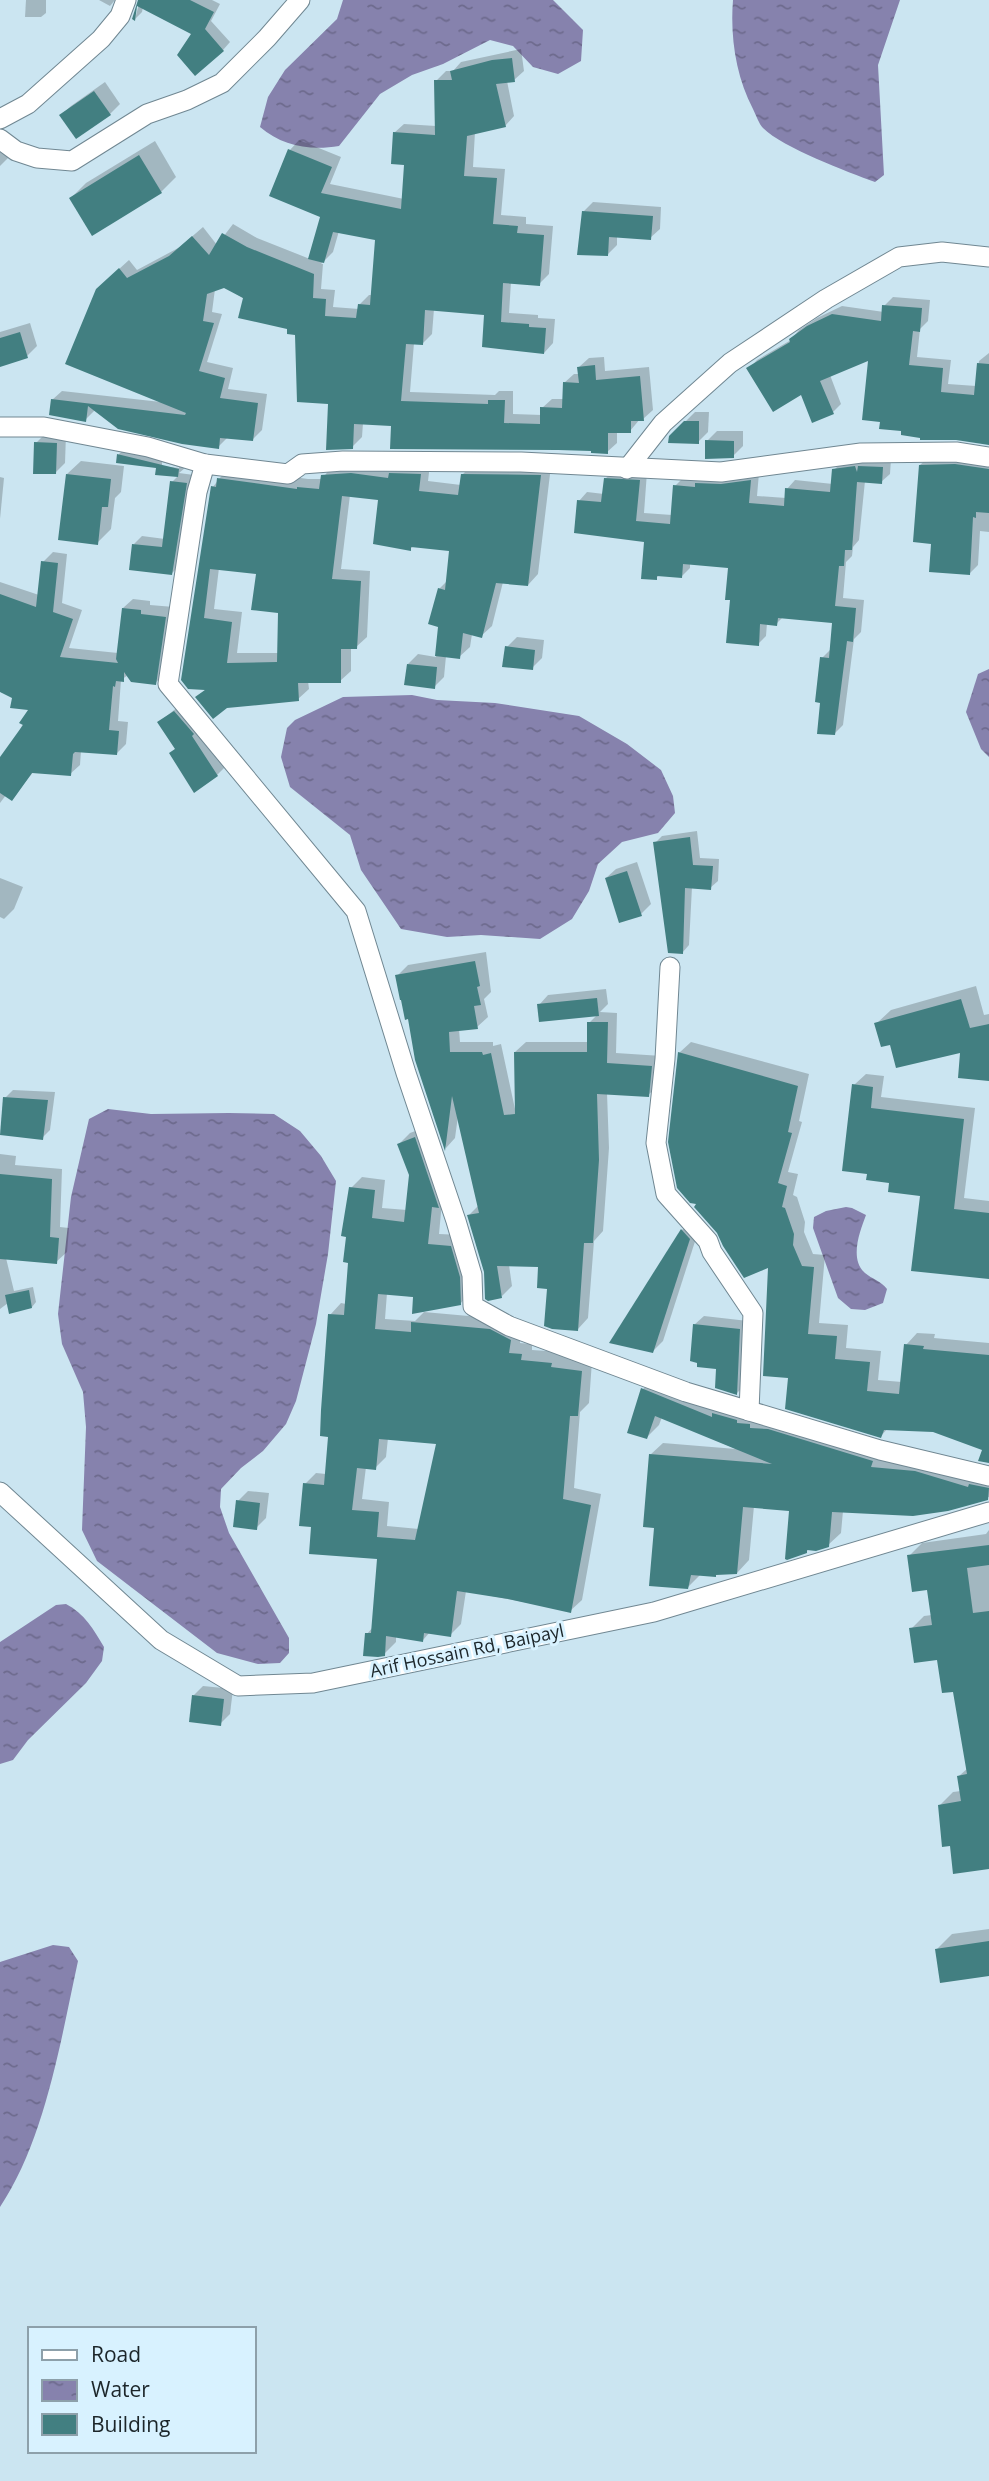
<svg xmlns="http://www.w3.org/2000/svg" width="989" height="2481" font-family="'Open Sans',sans-serif">
<defs>
<pattern id="water-ripples" width="26" height="14" patternUnits="userSpaceOnUse" patternTransform="scale(1.75)"><rect width="26" height="14" fill="#8682ad"/><path d="M2 4q2-2 4 0t4 0M15 11q2-2 4 0t4 0" fill="none" stroke="#6d6a8d"/></pattern>
</defs>
<rect width="100%" height="100%" fill="#cbe5f1"/>
<g fill="url(#water-ripples)">
<path d="M343,0h210l30,30 -2,31 -23,13 -25,-7 -20,-21 -23,-6 -47,24 -31,11 -32,19 -41,52c-29,5 -57,0 -79,-19l8,-30 17,-27 52,-51z"/>
<path d="M733,0h167l-22,65 6,110 -9,7c-27,-10 -92,-34 -112,-54 -4,-4 -7,-13 -10,-19 -17,-32 -23,-72 -20,-109z"/>
<polygon points="989,669 989,757 981,749 966,712 978,674"/>
<polygon points="412,695 437,700 495,703 579,716 627,744 661,770 673,796 675,813 658,833 622,842 598,864 589,891 572,919 540,939 481,935 447,937 401,929 361,870 350,835 290,787 281,757 287,728 295,720 343,697"/>
<polygon points="108,1109 151,1114 229,1113 274,1114 300,1131 321,1156 336,1181 328,1254 316,1324 296,1401 286,1424 263,1451 241,1468 221,1489 220,1507 229,1533 289,1638 289,1653 280,1663 258,1664 217,1653 97,1561 82,1530 86,1427 83,1392 62,1344 58,1314 71,1197 89,1119"/>
<path d="M846,1207l6,1 14,7c-6,16 -17,44 -1,58 7,6 16,8 22,16l-4,14 -18,7 -14,-1 -13,-11 -25,-70 1,-11 12,-6z"/>
<path d="M66,1604c18,9 28,26 38,43l-2,14 -16,22 -58,57 -15,20 -13,4v-122l56,-37z"/>
<path d="M53,1945l16,2 9,14c-17,78 -33,179 -78,246v-245z"/>
</g>
<g fill="#0003" fill-rule="evenodd">
<polygon points="26,0 46,0 46,13 41,17 25,17"/>
<polygon points="99,0 115,0 110,6"/>
<polygon points="140,0 212,0 220,4 211,21 230,42 223,50 143,7 142,12 135,19"/>
<path d="M521,49l3,22 -10,9 -7,1 7,35 -9,10 -30,6 -2,35 32,2 -4,46 25,2v7l27,2 -4,48 -10,10 -28,-2 -2,31 29,2v3l17,1 -2,24 -9,10 -58,-40 -52,-4 -2,25 -9,9h-9l-4,49 85,3 4,-4h14v23l29,1v-7l10,-9h12v-16l10,-9h6l-1,-7 10,-9 15,-1 1,14 44,-4 4,43 -10,9h-3l-10,12h-13v12l-10,9 -214,-27 -30,-2 -1,14 -10,10 -55,-114 -73,-47 -9,3 -3,23 10,2 -15,48 26,6 -5,21 39,5 -5,36 -9,9 -25,-2 -10,10 -122,-38 -11,11 -33,-20 10,-9 99,11 -54,-122 22,-20 8,10 43,-23 23,-20 14,18 16,-21 24,14 53,21 12,-43 -32,-66 9,-10 42,17 -11,27 74,15 2,-36 -12,-30 10,-9 32,2v-45l10,-10h7l8,-9zM339,231l38,8 -4,56h-4l-10,10v4l-26,-2 2,-17 -14,-1 2,-25h-2l12,-12z"/>
<polygon points="105,82 120,104 110,114 61,115 71,106"/>
<polygon points="0,141 8,158 0,166"/>
<polygon points="155,141 176,177 161,192 93,233 71,198 86,183"/>
<polygon points="593,202 661,207 660,229 650,238 617,236 617,245 607,255 583,212"/>
<polygon points="893,297 930,300 928,321 920,329 917,357 951,360 948,384 976,386 979,361 989,353 989,443 956,438 870,358 830,375 841,404 833,412 802,393 749,369 757,360 791,340 799,330 817,318 842,306 884,312 884,306"/>
<polygon points="30,323 37,346 27,356 0,365 0,332"/>
<polygon points="695,412 709,412 708,432 698,442 670,437"/>
<polygon points="717,431 743,431 743,446 733,456 707,441"/>
<polygon points="46,433 66,434 65,463 55,473 36,443"/>
<path d="M127,447l58,21 -6,5 15,2 -14,90 -9,9 -37,-30 8,-8 23,3 7,-57 6,-6 -21,-3 1,-7 -40,-5 1,-7zM162,462l17,5v1l-17,-2z"/>
<polygon points="929,457 989,459 989,532 980,531 978,565 969,574 932,542 920,465"/>
<polygon points="891,459 890,474 881,482 865,481 859,540 853,547 852,556 846,562 843,598 864,600 861,632 854,639 843,725 834,734 822,658 830,650 834,621 783,617 776,624 767,623 766,636 758,644 732,599 730,567 690,563 690,568 682,576 661,574 656,578 645,540 579,501 587,492 604,494 605,479 614,471 647,472 644,513 672,515 675,486 683,478 759,473 757,496 786,498 787,489 795,480 833,484 834,470 843,461"/>
<polygon points="81,461 124,466 121,492 115,498 111,529 97,543 67,474"/>
<path d="M430,464l-2,17 33,4 1,-10 11,-11 78,2 -13,108 -10,11 -25,-3 -11,44 -11,10 -9,-2 -2,13 -11,10 -13,-1 -2,21 -10,10 -26,-23 10,-10 18,3 4,-31 -1,-37 9,-9 3,-30 -37,-4 -4,3 -30,-50 -30,-4 -9,74 29,2 -3,66 -11,10h-5v24l-11,10h-32l1,8 -11,10 -101,-2 9,-8 -17,-2 24,-200 6,-8 10,-11 79,11h14l11,-14zM219,568l39,4 22,39 -1,42h-42l5,-41 -28,-3z"/>
<polygon points="0,477 4,478 0,519"/>
<polygon points="53,552 67,554 62,603 82,610 69,648 118,653 123,608 133,599 150,601 150,605 174,607 165,674 155,683 128,675 121,680 118,721 128,722 126,744 116,754 81,751 80,765 70,774 34,771 12,799 6,795 0,803 0,767 31,709 0,690 0,582 39,595 43,562"/>
<polygon points="517,637 544,640 542,658 532,668 507,647"/>
<polygon points="183,703 226,766 217,775 171,753 176,748 159,722"/>
<polygon points="697,831 700,858 719,859 718,881 710,888 692,887 689,945 682,953 655,843 662,836"/>
<polygon points="637,862 651,904 641,914 606,878 616,869"/>
<polygon points="0,878 23,887 14,909 4,919 0,917"/>
<polygon points="486,952 491,992 484,999 488,1017 477,1027 459,1029 460,1042 493,1042 493,1046 501,1044 515,1109 517,1109 515,1052 526,1042 589,1042 589,1023 598,1014 539,1005 548,995 606,989 608,1004 600,1012 617,1013 616,1053 662,1056 659,1085 648,1095 607,1093 609,1148 603,1231 594,1241 588,1318 578,1329 549,1287 540,1265 509,1265 512,1286 502,1296 485,1271 469,1215 479,1205 458,1116 455,1138 446,1148 417,1060 409,1017 397,976 408,965"/>
<polygon points="976,986 984,1015 989,1014 989,1080 962,1051 892,1043 876,1024 891,1010"/>
<polygon points="691,1042 809,1074 799,1121 802,1122 788,1172 798,1174 793,1195 797,1197 805,1222 804,1232 813,1254 825,1255 819,1323 848,1325 846,1348 881,1351 878,1380 902,1382 906,1345 917,1333 935,1334 934,1338 989,1343 989,1462 984,1449 933,1431 888,1428 881,1436 790,1377 770,1265 679,1053"/>
<polygon points="866,1074 884,1076 881,1097 975,1108 964,1198 989,1201 989,1278 922,1195 891,1181 854,1085"/>
<polygon points="13,1090 55,1092 50,1130 42,1138 5,1098"/>
<path d="M426,1127l16,75 -3,32 23,1 9,57 -11,12 -73,-11 -2,26 30,2 9,-9 78,7 19,9 -1,15 12,1v6l30,2v4l30,5 -3,42 -9,9 -6,76 27,6 -19,106 -12,11 -104,-20 -5,33 -11,11 -20,-3 -7,8 -27,-4v6l-12,12 -17,-20 6,-7 6,-69 -66,-33 -8,-41 11,-11 10,1 4,-39v-120l11,-12 5,1 4,-43 1,-73 11,-11 23,3 -3,28 25,2 4,-35 -12,-31 11,-11zM388,1438l50,4 -19,87 -32,-3 2,-24 -27,-3 4,-32 9,1 11,-11z"/>
<polygon points="0,1154 16,1156 15,1165 62,1169 60,1227 69,1228 67,1252 56,1262 6,1258 14,1291 33,1287 36,1302 32,1307 8,1303 0,1309"/>
<polygon points="692,1220 699,1229 663,1341 653,1351 611,1342 682,1230"/>
<polygon points="704,1316 748,1321 746,1384 737,1393 717,1367 694,1325"/>
<polygon points="655,1377 989,1473 989,1497 843,1511 841,1533 828,1545 810,1548 806,1552 791,1509 754,1506 749,1560 737,1573 701,1574 688,1587 656,1527 650,1455 663,1443 736,1449 662,1417 659,1425 647,1437 643,1389"/>
<polygon points="248,1491 269,1493 266,1518 256,1528 238,1501"/>
<polygon points="989,1530 989,1867 951,1844 940,1805 953,1792 961,1791 959,1776 968,1768 955,1690 938,1658 911,1629 924,1616 932,1615 928,1588 909,1556 922,1543 986,1534"/>
<polygon points="203,1686 233,1689 230,1714 220,1724 193,1696"/>
<polygon points="989,1929 989,1975 937,1949 952,1934"/>
</g>
<g fill="#427f81" fill-rule="evenodd">
<polygon points="138,0 190,0 214,12 205,29 224,51 195,76 177,55 191,34 137,6 135,21 132,19"/>
<polygon points="512,58 515,82 496,84 506,127 467,136 464,176 497,178 493,224 518,226 517,233 544,235 540,286 503,283 501,322 529,324 529,327 546,328 544,354 482,347 484,315 425,310 423,345 406,344 401,401 488,404 488,400 505,400 504,423 540,424 540,407 562,408 563,382 579,383 577,367 595,365 596,380 640,376 644,421 631,421 631,433 608,433 608,454 591,453 591,451 558,450 390,449 391,426 354,424 353,449 326,450 328,404 297,402 295,335 287,334 287,329 238,318 243,298 224,288 207,294 203,321 214,323 199,371 225,378 220,398 258,403 253,441 220,438 219,449 182,444 118,429 88,406 86,422 49,415 51,399 185,415 186,413 65,364 96,289 119,268 127,278 169,256 192,236 209,255 222,233 247,247 314,274 313,298 326,299 325,316 356,318 358,304 370,305 375,240 333,232 324,263 308,259 320,217 269,196 288,149 332,167 321,193 401,209 404,165 391,164 393,132 435,135 434,80 452,80 450,71 492,60"/>
<polygon points="94,91 111,115 76,139 59,115"/>
<polygon points="139,155 162,193 92,236 69,198"/>
<polygon points="582,211 653,216 651,240 609,237 608,256 577,255"/>
<polygon points="882,305 922,308 920,332 913,331 909,365 943,368 941,392 974,395 977,363 989,364 989,445 956,440 920,440 920,438 901,435 901,431 879,429 880,422 862,420 868,361 820,381 834,414 812,423 801,395 773,412 746,368 790,342 789,339 807,326 832,314 881,321"/>
<polygon points="20,332 28,358 0,367 0,338"/>
<polygon points="684,421 699,421 699,444 668,443 669,436"/>
<polygon points="705,440 734,441 734,458 705,459"/>
<polygon points="34,442 57,443 56,474 33,474"/>
<polygon points="117,454 179,469 178,477 155,475 156,468 116,463"/>
<polygon points="955,464 989,469 989,513 976,512 976,518 973,517 970,575 929,572 931,544 913,542 919,465"/>
<polygon points="855,466 857,472 858,466 883,467 882,484 857,482 852,550 845,550 844,566 839,566 835,606 856,608 853,642 847,641 835,735 817,734 820,703 815,702 820,657 829,658 832,623 778,618 777,626 760,624 759,646 726,643 730,600 725,600 728,568 683,564 682,578 657,576 657,580 641,579 644,542 574,533 577,500 601,502 604,478 640,480 636,521 670,524 673,485 695,487 695,483 721,484 751,480 749,503 784,506 785,488 830,492 832,469"/>
<path d="M351,473l37,5 1,-5 32,1 -2,17 39,4 3,-21 80,1 -13,111 -32,-3 -14,55 -19,-5 -3,26 -25,-3 3,-29 -10,-3 10,-36 7,2 4,-39 -38,-4v4l-38,-7 5,-44 -36,-4 -10,83 29,2 -4,68h-16v34h-43l1,18 -72,7 -14,11 -18,-22 10,-7 -17,-1 -7,-9 30,-194 5,1 1,-9 80,11v-2l22,2 2,-14zM210,569l46,5 -5,36 27,3 -1,49 -50,1 5,-41 -28,-4z"/>
<polygon points="66,474 111,479 108,507 102,507 98,545 58,540"/>
<polygon points="170,481 187,483 172,575 129,570 132,544 162,547"/>
<polygon points="41,561 58,563 53,612 73,619 60,657 118,663 116,659 122,608 141,610 141,614 166,617 156,685 131,682 124,672 124,682 116,681 115,687 113,686 109,730 119,731 117,755 75,752 73,754 71,776 32,773 12,801 0,793 0,757 23,725 19,723 28,710 10,708 12,698 0,692 0,594 36,607"/>
<polygon points="505,646 535,650 533,670 502,667"/>
<polygon points="407,664 437,667 435,689 404,685"/>
<polygon points="174,711 194,734 192,736 218,776 194,793 169,753 175,749 157,722"/>
<polygon points="690,837 693,865 713,866 711,890 685,888 683,954 668,953 653,842"/>
<polygon points="627,871 642,916 619,923 605,878"/>
<polygon points="475,961 480,986 477,987 481,1005 474,1006 478,1029 449,1032 450,1052 482,1052 483,1055 491,1053 504,1115 515,1114 514,1052 587,1052 587,1022 608,1022 607,1063 652,1066 649,1097 597,1094 599,1160 593,1243 584,1243 578,1331 552,1329 544,1326 547,1289 537,1288 538,1267 497,1266 502,1298 488,1301 485,1299 484,1272 467,1215 479,1213 452,1096 445,1151 415,1060 408,1019 405,1020 401,1000 400,1000 395,975"/>
<polygon points="597,998 599,1016 539,1022 537,1004"/>
<polygon points="961,999 970,1028 989,1024 989,1081 958,1078 960,1053 896,1068 890,1045 881,1047 874,1023"/>
<polygon points="678,1052 798,1086 788,1132 792,1133 778,1183 787,1186 782,1207 785,1208 794,1234 793,1245 802,1266 814,1267 808,1334 837,1336 835,1359 870,1362 867,1391 899,1394 904,1344 924,1346 923,1349 989,1355 989,1463 978,1461 982,1450 933,1432 884,1430 881,1438 785,1409 788,1378 763,1376 768,1268 744,1278 723,1246 717,1233 694,1207 696,1204 690,1203 677,1188 668,1142"/>
<polygon points="852,1084 873,1087 871,1108 964,1119 954,1209 989,1213 989,1279 911,1271 920,1196 888,1192 889,1183 866,1180 867,1174 842,1171"/>
<polygon points="3,1097 48,1100 43,1140 0,1135"/>
<path d="M415,1137l24,71 -7,-1 -4,37 23,2 9,31 1,28 -49,9 1,-17 -35,-3 -3,35 36,3v-10l79,7 21,11 -2,13 13,1 -1,6 31,3 -1,4 31,4 -4,45h-8l-7,83 28,6 -20,108 -63,-14 -51,-8 -6,46 -27,-4 -1,9 -37,-6 -1,20 -7,1 -15,-1 2,-23h6l6,-74 -68,-5 2,-27 -12,-1 4,-43 21,2 4,-48 -8,-1 1,-26 7,-96 16,1 4,-52 -5,-1 3,-25 -5,-1 8,-49 26,3 -3,28 32,4 5,-47 -12,-31zM379,1439l57,5 -21,96 -38,-3 2,-25 -27,-2 5,-42 19,2z"/>
<polygon points="0,1174 52,1179 50,1237 59,1238 57,1264 0,1259"/>
<polygon points="681,1229 690,1239 653,1353 609,1343"/>
<polygon points="29,1290 32,1308 9,1314 5,1295"/>
<polygon points="693,1324 740,1329 737,1395 715,1388 716,1369 697,1367 697,1363 690,1361"/>
<polygon points="641,1388 712,1417 712,1413 737,1420 737,1423 750,1424 750,1428 768,1429 873,1461 871,1467 915,1471 968,1487 969,1484 989,1488 988,1500 948,1511 913,1516 832,1512 829,1547 816,1551 807,1550 807,1553 787,1560 785,1559 789,1511 743,1507 737,1574 716,1575 716,1577 691,1575 688,1589 649,1586 654,1528 643,1527 649,1454 772,1464 655,1416 647,1439 627,1433"/>
<polygon points="236,1500 260,1503 257,1530 233,1527"/>
<polygon points="989,1545 989,1565 967,1568 973,1613 989,1611 989,1869 953,1874 950,1846 942,1847 938,1805 961,1801 957,1776 967,1774 953,1692 942,1693 937,1660 914,1663 909,1628 932,1625 927,1590 912,1592 907,1555"/>
<polygon points="192,1695 224,1699 221,1726 189,1722"/>
<polygon points="989,1941 989,1976 940,1983 935,1949"/>
</g>
<g fill="none" stroke-linecap="round" stroke-linejoin="round">
<defs>
<g id="street">
<polyline points="0,119 28,104 101,39 120,16 126,0"/>
<polyline points="0,139 16,151 37,158 72,161 147,114 187,100 222,83 267,38 300,0"/>
<polyline points="0,427 44,427 148,447 205,464 288,474 302,464 343,461 521,462 721,472 861,453 956,452 989,457"/>
<polyline points="205,464 197,492 168,684 356,911 406,1073 456,1221 472,1275 473,1306 509,1326 686,1392 880,1450 989,1476"/>
<polyline points="627,469 663,423 730,363 826,299 899,257 942,252 989,257"/>
<polyline points="670,967 665,1059 656,1143 666,1194 708,1241 712,1252 753,1313 749,1411"/>
<polyline points="0,1492 161,1640 238,1686 313,1683 654,1612 989,1512"/>
</g>
</defs>
<use href="#street" stroke="#708792" stroke-width="21"/>
<use href="#street" stroke="#fff" stroke-width="19"/>
</g>
<g text-anchor="middle" stroke-width="6" stroke-linejoin="round" paint-order="stroke">
<g font-size="18" fill="#1c262a" stroke="#d8f2ff">
<text transform="translate(467 1651) rotate(-12)" y="6">Arif Hossain Rd, Baipayl</text>
</g>
</g>
<rect x="28" y="2327" width="228" height="126" fill="#d8f2ff" stroke="#8da0aa" stroke-width="2"/>
<rect x="42" y="2350" width="35" height="10" fill="#ffffff" stroke="#8da0aa" stroke-width="2"/>
<text x="91" y="2362" font-size="21" fill="#1c262a">Road</text>
<rect x="42" y="2380" width="35" height="21" fill="url(#water-ripples)" stroke="#8da0aa" stroke-width="2"/>
<text x="91" y="2397" font-size="21" fill="#1c262a">Water</text>
<rect x="42" y="2414" width="35" height="21" fill="#427f81" stroke="#8da0aa" stroke-width="2"/>
<text x="91" y="2432" font-size="21" fill="#1c262a">Building</text>
</svg>
